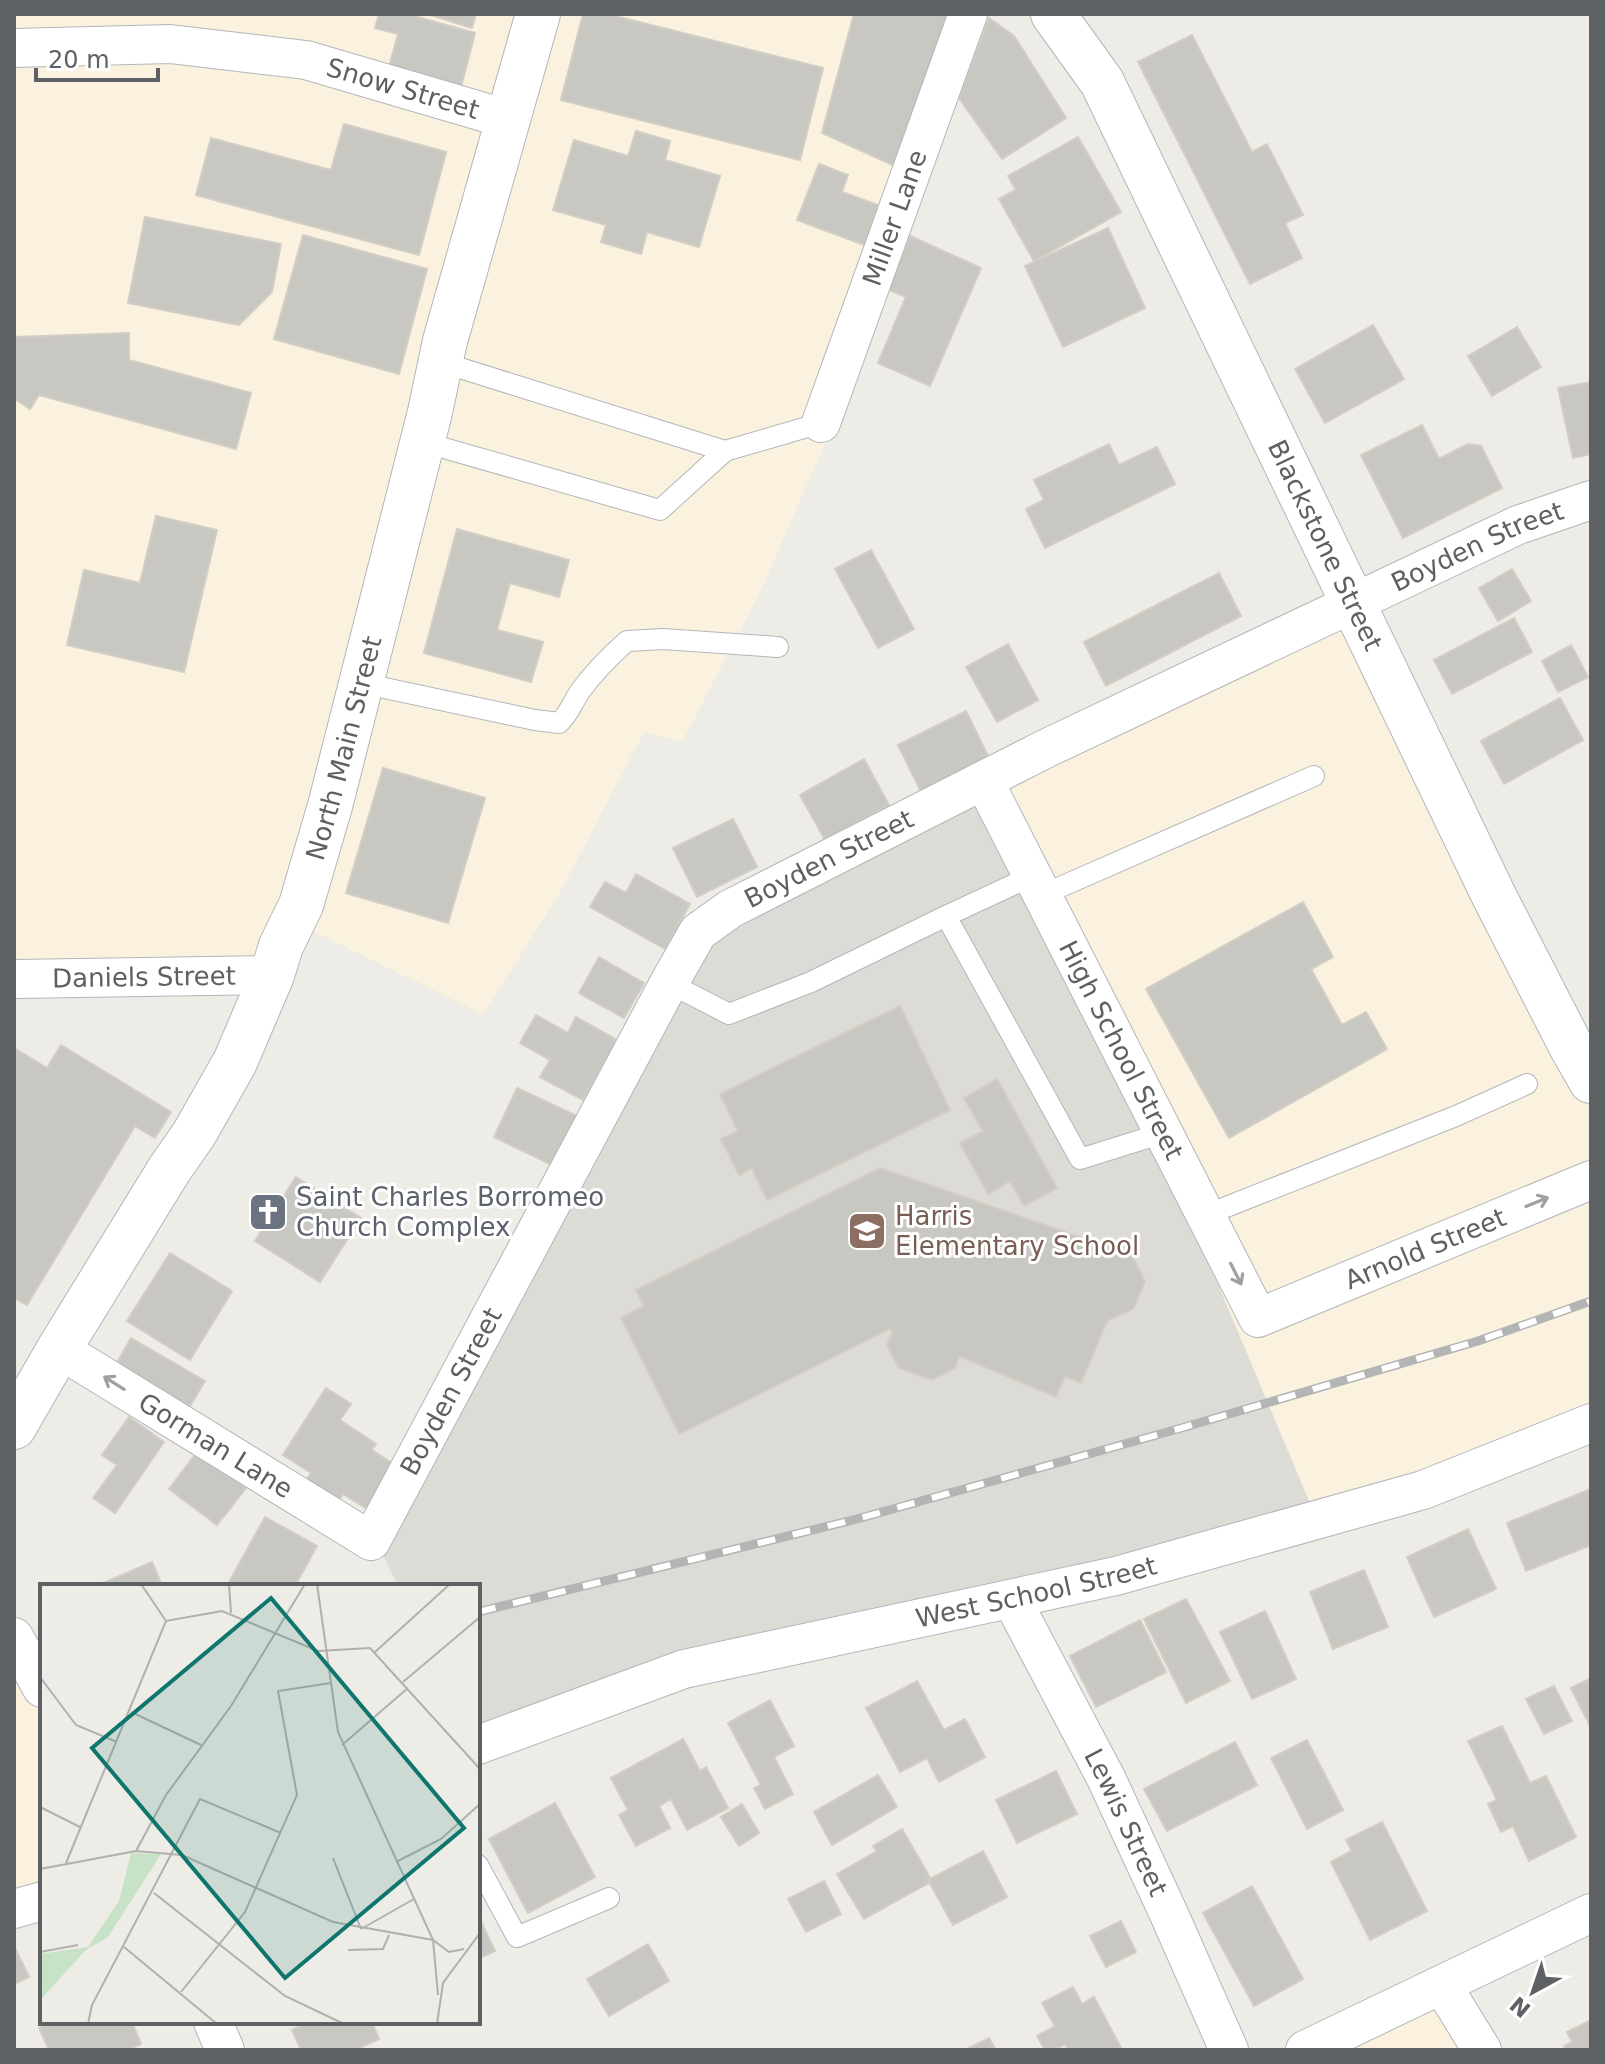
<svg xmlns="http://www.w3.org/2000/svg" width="1605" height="2064" font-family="'DejaVu Sans',sans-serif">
<rect width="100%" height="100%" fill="#eeece6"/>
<g fill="#faf2df">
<polygon points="14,14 979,14 830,432 760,592 682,742 644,732 558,896 483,1014 288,919 261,987 14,985"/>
<polygon points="1358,605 1591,1060 1591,1435 1317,1520 1004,775"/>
<polygon points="14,1648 42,1699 42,1914 14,1922"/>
<polygon points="1441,1993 1469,2050 1329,2050"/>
</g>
<polygon fill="#dddbd5" points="1004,775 1317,1520 681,1675 478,1754 478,1586 398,1586 371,1530 701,941"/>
<g fill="#c9c7c2" stroke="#d2cdc5" stroke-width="2">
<polygon points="379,14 407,14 475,33 461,87 389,67 398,34 375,28"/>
<polygon points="427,14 476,14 472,28"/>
<polygon points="583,14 607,14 823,68 800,160 561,100"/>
<polygon points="854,14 953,14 899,168 822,133"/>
<polygon points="989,18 1014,36 1066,118 1002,159 959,98"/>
<polygon points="1192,35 1252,152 1267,144 1303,215 1285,223 1302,258 1250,284 1138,62"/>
<polygon points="344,124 446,152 419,255 196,195 211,138 331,170"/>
<polygon points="636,131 670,141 665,160 720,176 699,247 647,232 641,254 601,242 606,225 553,210 574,140 628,156"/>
<polygon points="1078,137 1121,212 1034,261 999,199 1016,190 1008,176"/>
<polygon points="819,164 848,175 842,192 878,205 864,245 797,220"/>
<polygon points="145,217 281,244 272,292 239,325 128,303"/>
<polygon points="1108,228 1145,308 1063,347 1025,266"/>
<polygon points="303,235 427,269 399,374 274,339"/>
<polygon points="910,236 981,268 930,386 878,363 906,297 887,289"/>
<polygon points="1373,325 1404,379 1325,423 1295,369"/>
<polygon points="1517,327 1541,367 1492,396 1468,356"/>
<polygon points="129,333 129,360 251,393 236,449 39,395 30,409 14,398 14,337"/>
<polygon points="1591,382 1591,454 1573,458 1558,388"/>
<polygon points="1422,425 1439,459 1468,444 1481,446 1502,488 1403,538 1361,455"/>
<polygon points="1109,444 1119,465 1157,447 1175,484 1045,548 1026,509 1044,500 1034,480"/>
<polygon points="156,516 217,530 184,672 67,645 84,570 140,583"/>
<polygon points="457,529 569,560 559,597 510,583 497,630 543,642 531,682 424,653"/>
<polygon points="871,550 914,629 878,648 835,569"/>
<polygon points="1512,569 1531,601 1498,621 1479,588"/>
<polygon points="1219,573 1241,616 1106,686 1084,642"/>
<polygon points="1514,618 1532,652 1452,694 1434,660"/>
<polygon points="1008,644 1038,700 997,722 966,667"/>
<polygon points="1571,645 1588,677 1558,692 1542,661"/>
<polygon points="1560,698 1583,740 1504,784 1481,741"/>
<polygon points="966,711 991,762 923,796 898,745"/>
<polygon points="864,759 889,805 825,840 800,795"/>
<polygon points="383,768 485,798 448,923 346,893"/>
<polygon points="733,819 757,867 697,897 673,848"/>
<polygon points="636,874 690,904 665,949 590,907 605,882 626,893"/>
<polygon points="1303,902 1333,957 1311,969 1342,1025 1366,1012 1387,1049 1229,1138 1146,989"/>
<polygon points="599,957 644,983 624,1018 579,993"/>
<polygon points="900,1006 950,1110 767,1200 752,1168 739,1175 721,1139 738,1131 720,1094"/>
<polygon points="536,1015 568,1033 576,1017 617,1040 583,1100 540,1077 550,1060 520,1043"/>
<polygon points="61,1045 171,1112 155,1138 135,1126 27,1305 16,1299 14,1303 14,1048 47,1068"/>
<polygon points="997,1079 1057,1188 1024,1206 1010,1181 988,1194 960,1143 983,1131 964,1098"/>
<polygon points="517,1088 579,1117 556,1167 494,1137"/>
<polygon points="880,1168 1132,1255 1145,1282 1133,1309 1107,1321 1081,1383 1065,1376 1056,1397 959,1356 955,1368 932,1380 899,1368 887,1345 893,1331 889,1329 679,1434 621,1318 644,1306 636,1290"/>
<polygon points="296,1177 361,1218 320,1282 255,1241"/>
<polygon points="170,1253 232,1291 190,1360 127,1321"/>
<polygon points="131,1338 205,1381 187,1411 114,1368"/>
<polygon points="326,1388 351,1404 340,1420 376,1444 372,1450 395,1465 367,1509 343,1494 335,1506 303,1485 311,1473 283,1455"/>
<polygon points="129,1417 164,1442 115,1513 93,1498 117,1465 102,1455"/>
<polygon points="198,1451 246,1488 217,1525 169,1489"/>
<polygon points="1591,1489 1591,1545 1526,1571 1507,1523"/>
<polygon points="265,1517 317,1546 295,1586 227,1586"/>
<polygon points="1468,1529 1496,1589 1434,1617 1407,1557"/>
<polygon points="152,1562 162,1586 102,1586 101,1584"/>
<polygon points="1364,1570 1388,1627 1333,1649 1310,1592"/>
<polygon points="1186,1599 1230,1681 1186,1703 1144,1619"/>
<polygon points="1265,1611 1296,1679 1252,1699 1220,1632"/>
<polygon points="1140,1620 1166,1672 1096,1707 1070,1656"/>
<polygon points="1591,1678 1591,1726 1590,1726 1571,1688"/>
<polygon points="917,1681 944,1730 965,1719 985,1757 939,1782 927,1758 900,1772 866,1708"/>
<polygon points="1554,1686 1572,1721 1544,1734 1526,1699"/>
<polygon points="770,1700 794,1746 774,1757 793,1794 765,1809 754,1788 761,1785 728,1723"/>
<polygon points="1502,1726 1530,1783 1546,1776 1576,1837 1529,1861 1513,1826 1501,1832 1488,1804 1497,1800 1468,1741"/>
<polygon points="683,1739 700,1771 706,1767 728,1808 687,1830 671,1799 659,1806 670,1828 636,1846 619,1815 628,1810 611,1778"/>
<polygon points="1307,1740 1343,1810 1307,1829 1271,1758"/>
<polygon points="1235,1742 1257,1785 1167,1831 1144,1789"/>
<polygon points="1056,1771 1077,1814 1017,1843 996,1800"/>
<polygon points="878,1775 897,1807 832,1845 814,1812"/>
<polygon points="555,1803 595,1877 528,1913 489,1839"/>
<polygon points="742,1804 759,1833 739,1846 721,1817"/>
<polygon points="1382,1822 1427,1911 1370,1940 1331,1862 1352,1851 1346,1840"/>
<polygon points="902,1829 932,1881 864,1919 837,1874 877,1851 873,1846"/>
<polygon points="983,1851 1007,1897 953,1925 928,1880"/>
<polygon points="824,1881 841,1914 806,1932 788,1899"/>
<polygon points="1252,1886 1303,1979 1254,2006 1203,1913"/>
<polygon points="478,1915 495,1951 478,1959"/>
<polygon points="1121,1921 1136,1952 1106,1967 1090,1936"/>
<polygon points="648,1944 669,1981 609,2016 587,1979"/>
<polygon points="16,1950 29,1977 14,1984 14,1951"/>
<polygon points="1073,1987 1082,2004 1094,1997 1122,2050 1068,2050 1065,2044 1054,2050 1045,2050 1037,2036 1055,2026 1042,2003"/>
<polygon points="1591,2020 1591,2050 1566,2050 1564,2046 1572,2042 1567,2032"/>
<polygon points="54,2022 132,2022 141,2044 127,2050 49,2050 39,2028"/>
<polygon points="309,2022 372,2022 379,2039 355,2050 301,2050 292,2030"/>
<polygon points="989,2038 996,2050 965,2050"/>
</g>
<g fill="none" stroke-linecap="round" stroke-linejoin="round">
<defs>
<g id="service">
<polyline points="423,442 660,510 725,451 441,362"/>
<polyline points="725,451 821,423"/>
<path d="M361,683l174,37 24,3c11,-10 14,-22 22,-33 14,-19 29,-34 46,-49l36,-2 115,8"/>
<polyline points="1042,895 1314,776"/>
<polyline points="946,916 1032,876"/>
<polyline points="669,983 729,1014 811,982 946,916 1080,1159 1163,1133"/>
<polyline points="1206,1215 1456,1116 1527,1084"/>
<polyline points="478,1865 517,1937 609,1898"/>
</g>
<g id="minor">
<path id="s1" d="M14,48l156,-4 136,16 201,59"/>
<path id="s2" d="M821,423l147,-409"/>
<path id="s3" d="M984,781l274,537 333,-138"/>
<path id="s4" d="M14,979l258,-4"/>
<path id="s5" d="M59,1349l312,192 298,-558 29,-51 32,-23 315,-160 473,-224 73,-25"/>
<path id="s6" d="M1012,1600l94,178 62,134 61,138"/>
<polyline points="14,1637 42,1688"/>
<path id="s7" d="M478,1745l206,-76 432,-93 307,-86 168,-67"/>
<polyline points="14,1909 42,1901"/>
<polyline points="1442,1985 1482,2050"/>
<polyline points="213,2022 225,2050"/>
<polyline points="1305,2050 1591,1913"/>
</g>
<g id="tertiary">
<path id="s8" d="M1053,14l49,68 392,814 77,150 20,35"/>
<path id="s9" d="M14,1427l45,-78 110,-179 25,-36 41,-72 37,-87 9,-29 20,-41 29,-99 100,-394 15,-71 93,-327"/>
</g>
</defs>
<use href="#service" stroke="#b3b6b9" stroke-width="22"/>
<use href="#minor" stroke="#b3b6b9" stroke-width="40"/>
<use href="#tertiary" stroke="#b3b6b9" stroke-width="46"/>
<use href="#service" stroke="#fff" stroke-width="20"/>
<use href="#minor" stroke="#fff" stroke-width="38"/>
<use href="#tertiary" stroke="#fff" stroke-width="44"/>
<defs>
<polyline id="rail" points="478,1612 857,1519 1178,1429 1478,1341 1591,1301"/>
</defs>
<use href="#rail" stroke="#b3b4b4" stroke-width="9"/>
<use href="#rail" stroke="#fff" stroke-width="6" stroke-dasharray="18" stroke-linecap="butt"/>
</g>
<defs><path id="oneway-shaft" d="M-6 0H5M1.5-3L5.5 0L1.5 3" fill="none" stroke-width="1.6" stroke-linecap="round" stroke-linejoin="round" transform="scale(2)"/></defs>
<g stroke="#9ea0a2">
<use href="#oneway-shaft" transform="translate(1537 1202) rotate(-22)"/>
<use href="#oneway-shaft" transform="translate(1236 1274) rotate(63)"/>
<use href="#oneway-shaft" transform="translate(114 1383) rotate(-148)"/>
</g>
<defs>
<symbol id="church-square" viewBox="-11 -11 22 22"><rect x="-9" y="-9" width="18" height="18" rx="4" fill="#6b7280" stroke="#fff"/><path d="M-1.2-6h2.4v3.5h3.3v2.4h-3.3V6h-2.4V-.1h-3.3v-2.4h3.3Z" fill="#fff"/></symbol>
<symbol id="school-square" viewBox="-11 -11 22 22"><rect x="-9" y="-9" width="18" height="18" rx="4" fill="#8d6e63" stroke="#fff"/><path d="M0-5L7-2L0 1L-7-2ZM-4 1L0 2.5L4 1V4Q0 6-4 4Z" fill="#fff"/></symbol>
</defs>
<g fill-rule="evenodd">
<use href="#church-square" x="246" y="1190" width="44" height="44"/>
<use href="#school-square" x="845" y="1209" width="44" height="44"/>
</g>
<g text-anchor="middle" stroke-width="6" stroke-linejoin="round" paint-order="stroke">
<g font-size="26" fill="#5e6164" stroke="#fff">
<text dy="9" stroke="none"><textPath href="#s1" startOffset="394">Snow Street</textPath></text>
<text dy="9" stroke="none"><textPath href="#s2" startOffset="218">Miller Lane</textPath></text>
<text dy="9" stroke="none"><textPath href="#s8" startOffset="598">Blackstone Street</textPath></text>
<text dy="9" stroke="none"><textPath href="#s5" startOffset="1928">Boyden Street</textPath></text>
<text dy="9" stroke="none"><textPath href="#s9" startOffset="760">North Main Street</textPath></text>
<text dy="9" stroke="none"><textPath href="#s5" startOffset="1208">Boyden Street</textPath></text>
<text dy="9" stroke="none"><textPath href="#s4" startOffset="130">Daniels Street</textPath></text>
<text dy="9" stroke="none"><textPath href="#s3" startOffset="302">High School Street</textPath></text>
<text dy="9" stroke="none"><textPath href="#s3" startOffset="784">Arnold Street</textPath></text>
<text dy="9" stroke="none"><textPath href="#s5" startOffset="536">Boyden Street</textPath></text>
<text dy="9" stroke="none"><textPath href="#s5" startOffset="184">Gorman Lane</textPath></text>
<text dy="9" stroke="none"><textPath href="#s7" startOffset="580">West School Street</textPath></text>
<text dy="9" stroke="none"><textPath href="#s6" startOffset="250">Lewis Street</textPath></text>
</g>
<g font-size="26" fill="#5b616d" stroke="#fff" text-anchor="start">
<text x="296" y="1206">Saint Charles Borromeo<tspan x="296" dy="30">Church Complex</tspan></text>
</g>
<g font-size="26" fill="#785e54" stroke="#fff" text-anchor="start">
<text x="895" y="1225">Harris<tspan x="895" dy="30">Elementary School</tspan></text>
</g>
</g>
<g transform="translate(40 1584)">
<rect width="440" height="440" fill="#eeece6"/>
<path d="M91,269l30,1 -53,83 -22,13 -46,50v-46l48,-7 31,-46z" fill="#c7e2c6"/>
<path fill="none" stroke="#b0b0ae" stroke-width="2" d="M101,0l25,37 56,-10 96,40 52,-3 110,121M189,0l2,29M277,0l21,148 95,208 5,55M335,68l75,-68M0,93l36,48 41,17M363,98l77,-65M91,128l70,33M302,161l66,-57M0,223l40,20M96,267l30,-56 65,-89 74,-122M293,274l28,71M356,278l45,-23 39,-35M26,279l100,-242M0,285l96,-18 46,4 151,67 100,18 16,12 15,-3M114,309l131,103 59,28M321,345l53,-30M84,363l93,77M308,366l35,-1 6,-14M0,368l38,-7M141,408l64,-80 52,-117 -19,-104 53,-8M48,440l4,-19 108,-206 81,34M397,440l6,-41 37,-50"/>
<path fill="#0f766e" fill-opacity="0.15" stroke="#0f766e" stroke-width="4" d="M231,14l193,230 -179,150 -193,-230z"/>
<rect width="440" height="440" fill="none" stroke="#5e6164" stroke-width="4"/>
</g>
<rect width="1605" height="2064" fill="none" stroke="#5e6164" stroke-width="32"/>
<g transform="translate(1533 1992) rotate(220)" stroke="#ffffff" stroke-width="6" paint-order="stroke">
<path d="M0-6L14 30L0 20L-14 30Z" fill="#5e6164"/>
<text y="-12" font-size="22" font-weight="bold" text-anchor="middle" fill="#5e6164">N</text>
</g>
<path d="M36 68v12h122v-12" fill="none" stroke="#5e6164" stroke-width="4"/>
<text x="48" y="68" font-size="24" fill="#5e6164" stroke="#ffffff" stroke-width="6" paint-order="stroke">20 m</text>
</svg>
